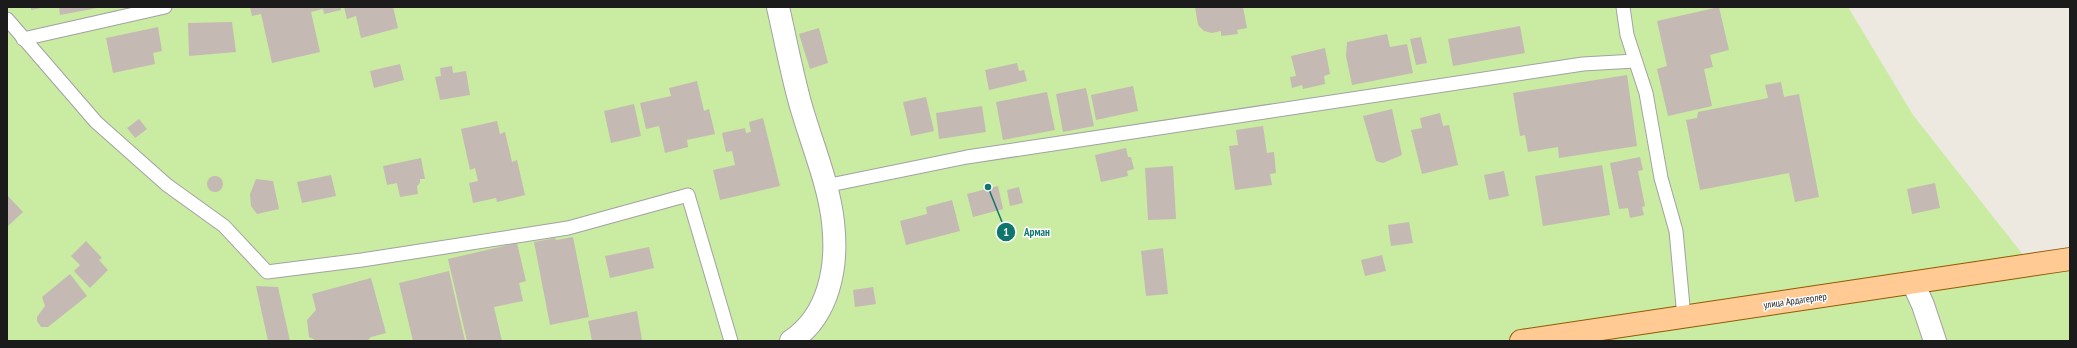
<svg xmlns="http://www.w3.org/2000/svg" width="2077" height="348" font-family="'PT Sans Narrow',sans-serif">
<rect width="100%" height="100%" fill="#ede8e0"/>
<polygon fill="#caeba2" points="7,7 1848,7 1913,115 2031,265 2070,259 2070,341 7,341"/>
<g fill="#c5b9b3">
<polygon points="31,7 41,7 41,8 31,10"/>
<polygon points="59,7 97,7 97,8 60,15"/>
<polygon points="250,7 341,7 341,10 324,14 323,9 311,12 320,52 272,63 261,14 252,16"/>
<polygon points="344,7 393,7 398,28 361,38 356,16 347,19"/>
<polygon points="1195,7 1243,7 1247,28 1237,30 1238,34 1221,36 1221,31 1212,33 1204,31 1198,25"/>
<polygon points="1719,7 1729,50 1710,55 1713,67 1704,69 1712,106 1668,116 1657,69 1667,66 1657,21"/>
<polygon points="232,22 236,52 189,56 188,23"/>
<polygon points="1520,26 1525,53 1453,66 1448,39"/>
<polygon points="158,27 162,51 153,53 155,64 113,73 106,38"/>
<polygon points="819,28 828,63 810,69 799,34"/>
<polygon points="1387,34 1390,47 1407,44 1413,73 1352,85 1346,56 1347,42"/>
<polygon points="1421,37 1427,63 1416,65 1410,39"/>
<polygon points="1325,48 1330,74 1324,76 1325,84 1303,89 1302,85 1292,88 1290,77 1296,76 1291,56"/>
<polygon points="1017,63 1019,71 1024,70 1027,81 989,90 985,70"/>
<polygon points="400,64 404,80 374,88 370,71"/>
<polygon points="452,66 453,73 466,71 470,95 440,100 435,77 441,76 440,68"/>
<polygon points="1627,75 1637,146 1559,158 1558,147 1528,152 1525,135 1520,136 1513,93"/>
<polygon points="697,81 704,111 709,109 715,134 687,140 688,147 665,153 659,126 646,129 640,103 671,96 669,88"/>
<polygon points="1781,82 1784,97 1799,94 1819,197 1795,202 1789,173 1700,190 1686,120 1697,118 1698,112 1768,98 1765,85"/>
<polygon points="1133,86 1138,111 1096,120 1091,95"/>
<polygon points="1086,88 1094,126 1063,132 1056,94"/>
<polygon points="1047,92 1055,130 1003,140 996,102"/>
<polygon points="926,97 934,131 911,136 903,102"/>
<polygon points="634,104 641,136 611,143 604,111"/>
<polygon points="982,106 986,132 939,139 936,113"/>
<polygon points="1392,109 1402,155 1383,163 1376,161 1363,116"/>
<polygon points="1440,113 1443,126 1449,125 1458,165 1422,174 1411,130 1422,128 1420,118"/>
<polygon points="763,118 780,186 720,200 713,170 735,165 732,151 726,152 722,133 745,128 746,133 751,132 749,122"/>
<polygon points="139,119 147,129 135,138 127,128"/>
<polygon points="497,121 500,134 505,132 512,162 517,160 525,195 497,202 496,198 473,203 469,183 478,181 475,168 470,170 461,129"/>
<polygon points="1263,126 1267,153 1274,152 1276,173 1270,174 1272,185 1235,190 1229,146 1238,145 1236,130"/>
<polygon points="1126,148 1128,157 1131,157 1134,169 1127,171 1128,176 1101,182 1095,155"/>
<polygon points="1640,157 1643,170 1638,171 1645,206 1642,207 1644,215 1630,218 1628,208 1619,209 1610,163"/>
<polygon points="421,158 425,179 420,179 420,183 417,186 418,194 400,197 397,183 387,185 383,166"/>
<polygon points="1602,165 1610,215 1543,226 1535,176"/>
<polygon points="1173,166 1176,219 1148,220 1145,168"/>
<polygon points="1504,171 1509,196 1489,200 1484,175"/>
<polygon points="331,175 336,196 302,203 297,182"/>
<circle cx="215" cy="184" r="8"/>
<polygon points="256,179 273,181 279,209 257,214 251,206 250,194"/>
<polygon points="1935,183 1940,208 1912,214 1907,189"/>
<polygon points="998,186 1003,209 973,217 967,194"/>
<polygon points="1019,187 1023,203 1010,206 1007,190"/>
<polygon points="7,195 23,212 7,227"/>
<polygon points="952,200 960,231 906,245 900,221 927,214 926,207"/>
<polygon points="1409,222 1413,243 1391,246 1388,225"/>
<polygon points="573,237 589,317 550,325 534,242 555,238 556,240"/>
<polygon points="86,241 102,258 99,260 108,270 90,288 74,271 80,265 71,256"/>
<polygon points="517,243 526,281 519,283 523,301 494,307 502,341 467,341 448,259"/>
<polygon points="649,247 654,268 610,278 605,256"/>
<polygon points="1163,248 1168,294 1146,296 1141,251"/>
<polygon points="1382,255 1386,271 1365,276 1361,260"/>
<polygon points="449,271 465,341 413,341 399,283"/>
<polygon points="70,274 87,296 48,327 41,327 37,321 37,317 45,306 42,297"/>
<polygon points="371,278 386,333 371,337 367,341 317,341 309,337 307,320 316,310 312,294"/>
<polygon points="256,286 278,287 290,341 268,341"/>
<polygon points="873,287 876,304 855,307 853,290"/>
<polygon points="637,311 642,340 592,341 588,321"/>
</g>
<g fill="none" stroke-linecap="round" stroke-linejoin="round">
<defs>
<g id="lane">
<polyline points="1623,7 1627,35 1646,93 1661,178 1676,231 1684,317"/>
<polyline points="7,19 96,122 167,185 224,226 267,272 362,260 568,228 688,195 731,341"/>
<polyline points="23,39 165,7"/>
<polyline points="825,186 967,157 1583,64 1635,61"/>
</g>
<g id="street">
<path d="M778,7c7,31 13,62 21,92 10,38 30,84 34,123 5,43 -3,93 -42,119"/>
<polyline points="1913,283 1923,305 1935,341"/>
</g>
<polyline id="primary" points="1521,341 2070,259"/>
</defs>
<use href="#lane" stroke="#a2a2a2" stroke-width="15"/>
<use href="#street" stroke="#a2a2a2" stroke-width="24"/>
<use href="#primary" stroke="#925900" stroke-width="24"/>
<use href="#lane" stroke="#fff" stroke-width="13"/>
<use href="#street" stroke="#fff" stroke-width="22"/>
<use href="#primary" stroke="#ffca93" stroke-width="22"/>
</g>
<g text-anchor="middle" stroke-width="3" stroke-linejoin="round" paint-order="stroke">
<g font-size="10" fill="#1b1b1b" stroke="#fff">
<text transform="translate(1795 300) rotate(-8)" y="4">улица Ардагерлер</text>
</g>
</g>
<path fill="none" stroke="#0f766e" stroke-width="1.5" d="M988 187L1006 232"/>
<g fill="#0f766e" stroke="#fff" stroke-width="1.5">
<circle cx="988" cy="187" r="4"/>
<circle cx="1006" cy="232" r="10"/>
</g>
<g font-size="12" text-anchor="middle" font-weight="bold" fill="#fff">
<text x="1006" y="236">1</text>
</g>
<g font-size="11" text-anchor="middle" font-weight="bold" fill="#0f766e" stroke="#fff" stroke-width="3" stroke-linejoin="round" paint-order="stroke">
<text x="1037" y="236">Арман</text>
</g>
<rect width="2077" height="348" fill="none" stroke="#1b1b1b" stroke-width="16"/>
</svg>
